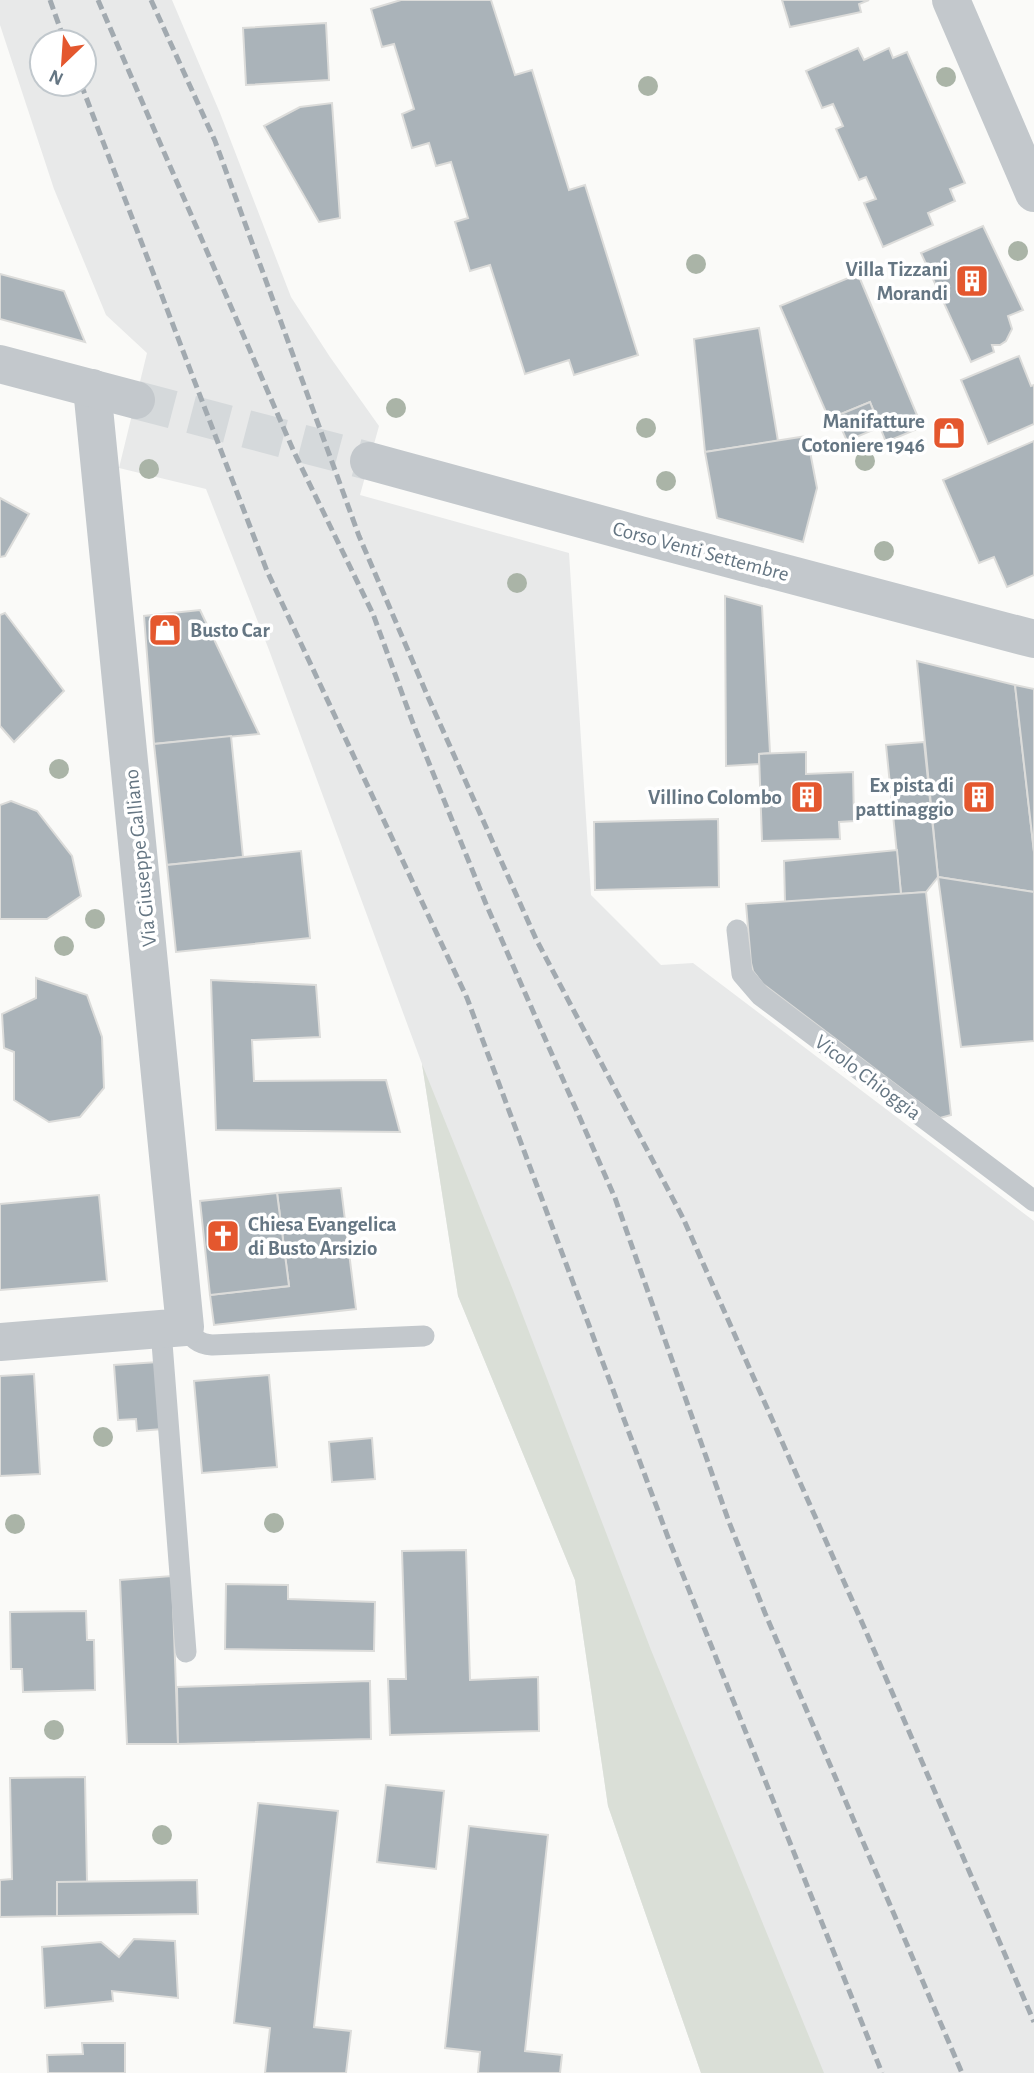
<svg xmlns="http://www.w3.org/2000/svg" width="1034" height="2073" font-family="'Alegreya Sans',sans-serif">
<rect width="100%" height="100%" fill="#fafaf8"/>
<path fill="#e8e9e9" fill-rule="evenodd" d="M0,0h172l48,113 71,184 39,60 49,69 -19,69 209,58 22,342 70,70 32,-2 341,258v852h-333l-93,-267 -33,-226 -117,-284 -36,-232 -153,-414 -63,-161 -87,-21 28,-115 -41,-38 -52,-126 -54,-164zM42,42h42v42h-42z"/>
<polygon fill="#dadfd7" points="422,1064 513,1290 651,1650 824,2073 701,2073 608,1806 575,1580 458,1296"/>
<g fill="#aab3b9" stroke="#dcdcda" stroke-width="2">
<polygon points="401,0 491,0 515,75 532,70 569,190 585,185 638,355 574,375 569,360 525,374 490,265 470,271 455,222 468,218 451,162 436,166 429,143 412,148 402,114 414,109 394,44 382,47 371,9"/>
<polygon points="782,0 869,0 859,4 861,12 790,27"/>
<polygon points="326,23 329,80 246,85 243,28"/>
<polygon points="858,48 864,60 889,48 893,58 907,52 965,183 950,189 955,201 928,213 933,225 883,247 864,203 876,199 866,177 859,180 836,129 843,126 833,104 822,108 806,71"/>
<polygon points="332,103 340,218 319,222 264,126 300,107"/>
<polygon points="983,226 1023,310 1008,316 1012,329 1006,341 1000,345 992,345 994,352 971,362 921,253"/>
<polygon points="0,274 64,291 85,342 0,319"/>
<polygon points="858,274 922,427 886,442 870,402 829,419 780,306"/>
<polygon points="759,328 778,441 705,452 694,339"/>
<polygon points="1019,356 1031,386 1034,385 1034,424 988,444 961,380"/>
<polygon points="870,402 880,427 847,441 836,416"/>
<polygon points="807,436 817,488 803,542 717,518 705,452"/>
<polygon points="1034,441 1034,575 1007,587 994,557 979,563 943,480"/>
<polygon points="0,498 29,514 5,556 0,557"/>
<polygon points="725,596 762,606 770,753 759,754 759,764 726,766"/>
<polygon points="200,610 259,734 154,744 144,616"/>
<polygon points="5,613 64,691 14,742 0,726 0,615"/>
<polygon points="917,661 1015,685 1034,852 1034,892 938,877"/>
<polygon points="1015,685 1034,689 1034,852"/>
<polygon points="231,736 243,857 167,865 154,744"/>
<polygon points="924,742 938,877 926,892 901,894 886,745"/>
<polygon points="806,752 806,774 853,772 854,821 839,822 840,839 762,841 759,754"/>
<polygon points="11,801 37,811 72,856 81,896 47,919 0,919 0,805"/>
<polygon points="718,819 719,887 595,890 594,822"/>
<polygon points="897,850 901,894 785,902 784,861"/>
<polygon points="301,851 310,938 176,952 167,865"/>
<polygon points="938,877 1034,892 1034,1041 961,1047"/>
<polygon points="926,892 951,1115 940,1118 763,984 753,971 751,963 746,904"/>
<polygon points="36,978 87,995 102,1037 104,1088 80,1117 49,1122 14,1100 14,1052 4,1048 2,1014 36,998"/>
<polygon points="211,980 316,985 320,1037 252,1040 254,1081 386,1080 400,1132 216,1130"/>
<polygon points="341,1188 356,1309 214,1325 210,1295 289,1286 277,1193"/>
<polygon points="277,1193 289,1286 210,1295 200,1201"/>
<polygon points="99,1195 107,1281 0,1290 0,1204"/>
<polygon points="158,1362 163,1429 137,1431 136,1419 118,1420 114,1365"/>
<polygon points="34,1374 40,1474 0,1476 0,1376"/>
<polygon points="269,1375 277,1467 202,1473 194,1381"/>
<polygon points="372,1438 375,1479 332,1482 329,1442"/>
<polygon points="466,1550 470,1680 538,1677 539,1731 390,1735 388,1679 406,1679 402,1551"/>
<polygon points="172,1576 178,1744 127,1744 120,1580"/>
<polygon points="226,1584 288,1585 288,1599 375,1602 374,1651 225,1649"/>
<polygon points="86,1611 87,1640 94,1640 95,1690 23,1692 22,1669 11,1669 10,1612"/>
<polygon points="370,1681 371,1739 178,1744 177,1687"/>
<polygon points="85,1777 87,1882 57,1882 57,1916 0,1917 0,1880 12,1879 10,1778"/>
<polygon points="386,1785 444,1791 436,1869 377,1862"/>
<polygon points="258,1803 338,1811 314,2027 351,2031 346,2073 265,2073 270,2028 234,2023"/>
<polygon points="469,1826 548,1835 525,2051 562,2055 560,2073 478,2073 480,2052 445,2048"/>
<polygon points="197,1880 198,1914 57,1916 57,1882"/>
<polygon points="134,1939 175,1941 178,1998 112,1991 113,2001 45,2008 42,1947 101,1942 119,1957"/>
<polygon points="82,2043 125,2043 125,2073 48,2073 47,2055 83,2054"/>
</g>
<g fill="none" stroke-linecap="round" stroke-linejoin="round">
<polyline stroke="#d5d9db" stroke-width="38" stroke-dasharray="38 19" stroke-linecap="butt" points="136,400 369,461"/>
<g stroke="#c3c8cc" stroke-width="21">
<polyline points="737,930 742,974 760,995 1034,1201"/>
<path d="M185,1327c8,11 13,17 27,18l212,-9"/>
<polyline points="161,1330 186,1652"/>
</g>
<polyline stroke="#c3c8cc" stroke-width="38" points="0,1342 185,1327 92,388"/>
<g stroke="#c3c8cc" stroke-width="38">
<polyline points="951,0 1034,193"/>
<polyline points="0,364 136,400"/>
<polyline points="369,461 640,535 1034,639"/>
</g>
<g stroke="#a2aab0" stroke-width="5" stroke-dasharray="10 5" stroke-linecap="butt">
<polyline points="50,0 65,42"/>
<polyline points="98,0 294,452 373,614 414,726 486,904 615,1198 729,1522 765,1613 962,2073"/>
<polyline points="151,0 215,141 359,536 428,697 536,939 683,1218 864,1627 1034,2022"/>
<polyline points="81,84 267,571 467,998 669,1540 882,2073"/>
</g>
</g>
<g fill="#aab4a7">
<circle cx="946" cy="77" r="10"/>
<circle cx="648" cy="86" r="10"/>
<circle cx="1018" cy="251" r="10"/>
<circle cx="696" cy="264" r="10"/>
<circle cx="396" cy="408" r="10"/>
<circle cx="646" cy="428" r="10"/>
<circle cx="865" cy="461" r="10"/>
<circle cx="149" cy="469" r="10"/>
<circle cx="666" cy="481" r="10"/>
<circle cx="884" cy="551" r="10"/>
<circle cx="517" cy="583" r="10"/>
<circle cx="59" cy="769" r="10"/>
<circle cx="95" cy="919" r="10"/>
<circle cx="64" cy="946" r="10"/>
<circle cx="103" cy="1437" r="10"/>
<circle cx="274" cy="1523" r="10"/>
<circle cx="15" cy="1524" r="10"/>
<circle cx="54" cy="1730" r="10"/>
<circle cx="162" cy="1835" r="10"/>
</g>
<defs>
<symbol id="building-square" viewBox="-11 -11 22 22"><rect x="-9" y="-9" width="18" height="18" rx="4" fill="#e4572e" stroke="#fff"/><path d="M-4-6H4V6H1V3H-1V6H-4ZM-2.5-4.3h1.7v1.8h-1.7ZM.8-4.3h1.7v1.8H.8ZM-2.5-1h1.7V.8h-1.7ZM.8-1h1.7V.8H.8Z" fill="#fff"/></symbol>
<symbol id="shop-square" viewBox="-11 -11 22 22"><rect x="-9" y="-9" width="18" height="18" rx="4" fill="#e4572e" stroke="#fff"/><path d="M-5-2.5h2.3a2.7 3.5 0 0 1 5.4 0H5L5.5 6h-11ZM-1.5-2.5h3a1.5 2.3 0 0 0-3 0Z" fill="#fff"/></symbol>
<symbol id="church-square" viewBox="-11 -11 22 22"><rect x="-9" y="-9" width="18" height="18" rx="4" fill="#e4572e" stroke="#fff"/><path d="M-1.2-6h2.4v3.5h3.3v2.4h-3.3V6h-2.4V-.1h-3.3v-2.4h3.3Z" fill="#fff"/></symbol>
</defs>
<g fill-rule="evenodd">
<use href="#building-square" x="953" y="262" width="38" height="38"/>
<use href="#shop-square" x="930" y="414" width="38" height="38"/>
<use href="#shop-square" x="146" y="611" width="38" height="38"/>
<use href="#building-square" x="788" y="778" width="38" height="38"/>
<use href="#building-square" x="960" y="778" width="38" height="38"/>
<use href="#church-square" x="204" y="1217" width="38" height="38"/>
</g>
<g text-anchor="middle" stroke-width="7" stroke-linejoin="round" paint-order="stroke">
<g font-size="21" font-weight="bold" fill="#657683" stroke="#fff" text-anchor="end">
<text x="948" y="276">Villa Tizzani<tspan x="948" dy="24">Morandi</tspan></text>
<text x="925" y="428">Manifatture<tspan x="925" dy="24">Cotoniere 1946</tspan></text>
<text x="190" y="637" text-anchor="start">Busto Car</text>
<text x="954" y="792">Ex pista di<tspan x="954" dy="24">pattinaggio</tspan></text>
<text x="782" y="804">Villino Colombo</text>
<text x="248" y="1231" text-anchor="start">Chiesa Evangelica<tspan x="248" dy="24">di Busto Arsizio</tspan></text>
</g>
<g font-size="21" fill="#657683" stroke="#fff">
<text transform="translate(701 551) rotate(15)" y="7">Corso Venti Settembre</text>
<text transform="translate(140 858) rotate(-96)" y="7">Via Giuseppe Galliano</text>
<text transform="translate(868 1077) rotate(37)" y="7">Vicolo Chioggia</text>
</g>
</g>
<g transform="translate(63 63) rotate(205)"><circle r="33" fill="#ffffff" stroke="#c1c8cd" stroke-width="2"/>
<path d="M0-5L12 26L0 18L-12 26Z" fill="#e4572e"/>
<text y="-10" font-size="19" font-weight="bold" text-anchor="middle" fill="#657683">N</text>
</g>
</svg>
